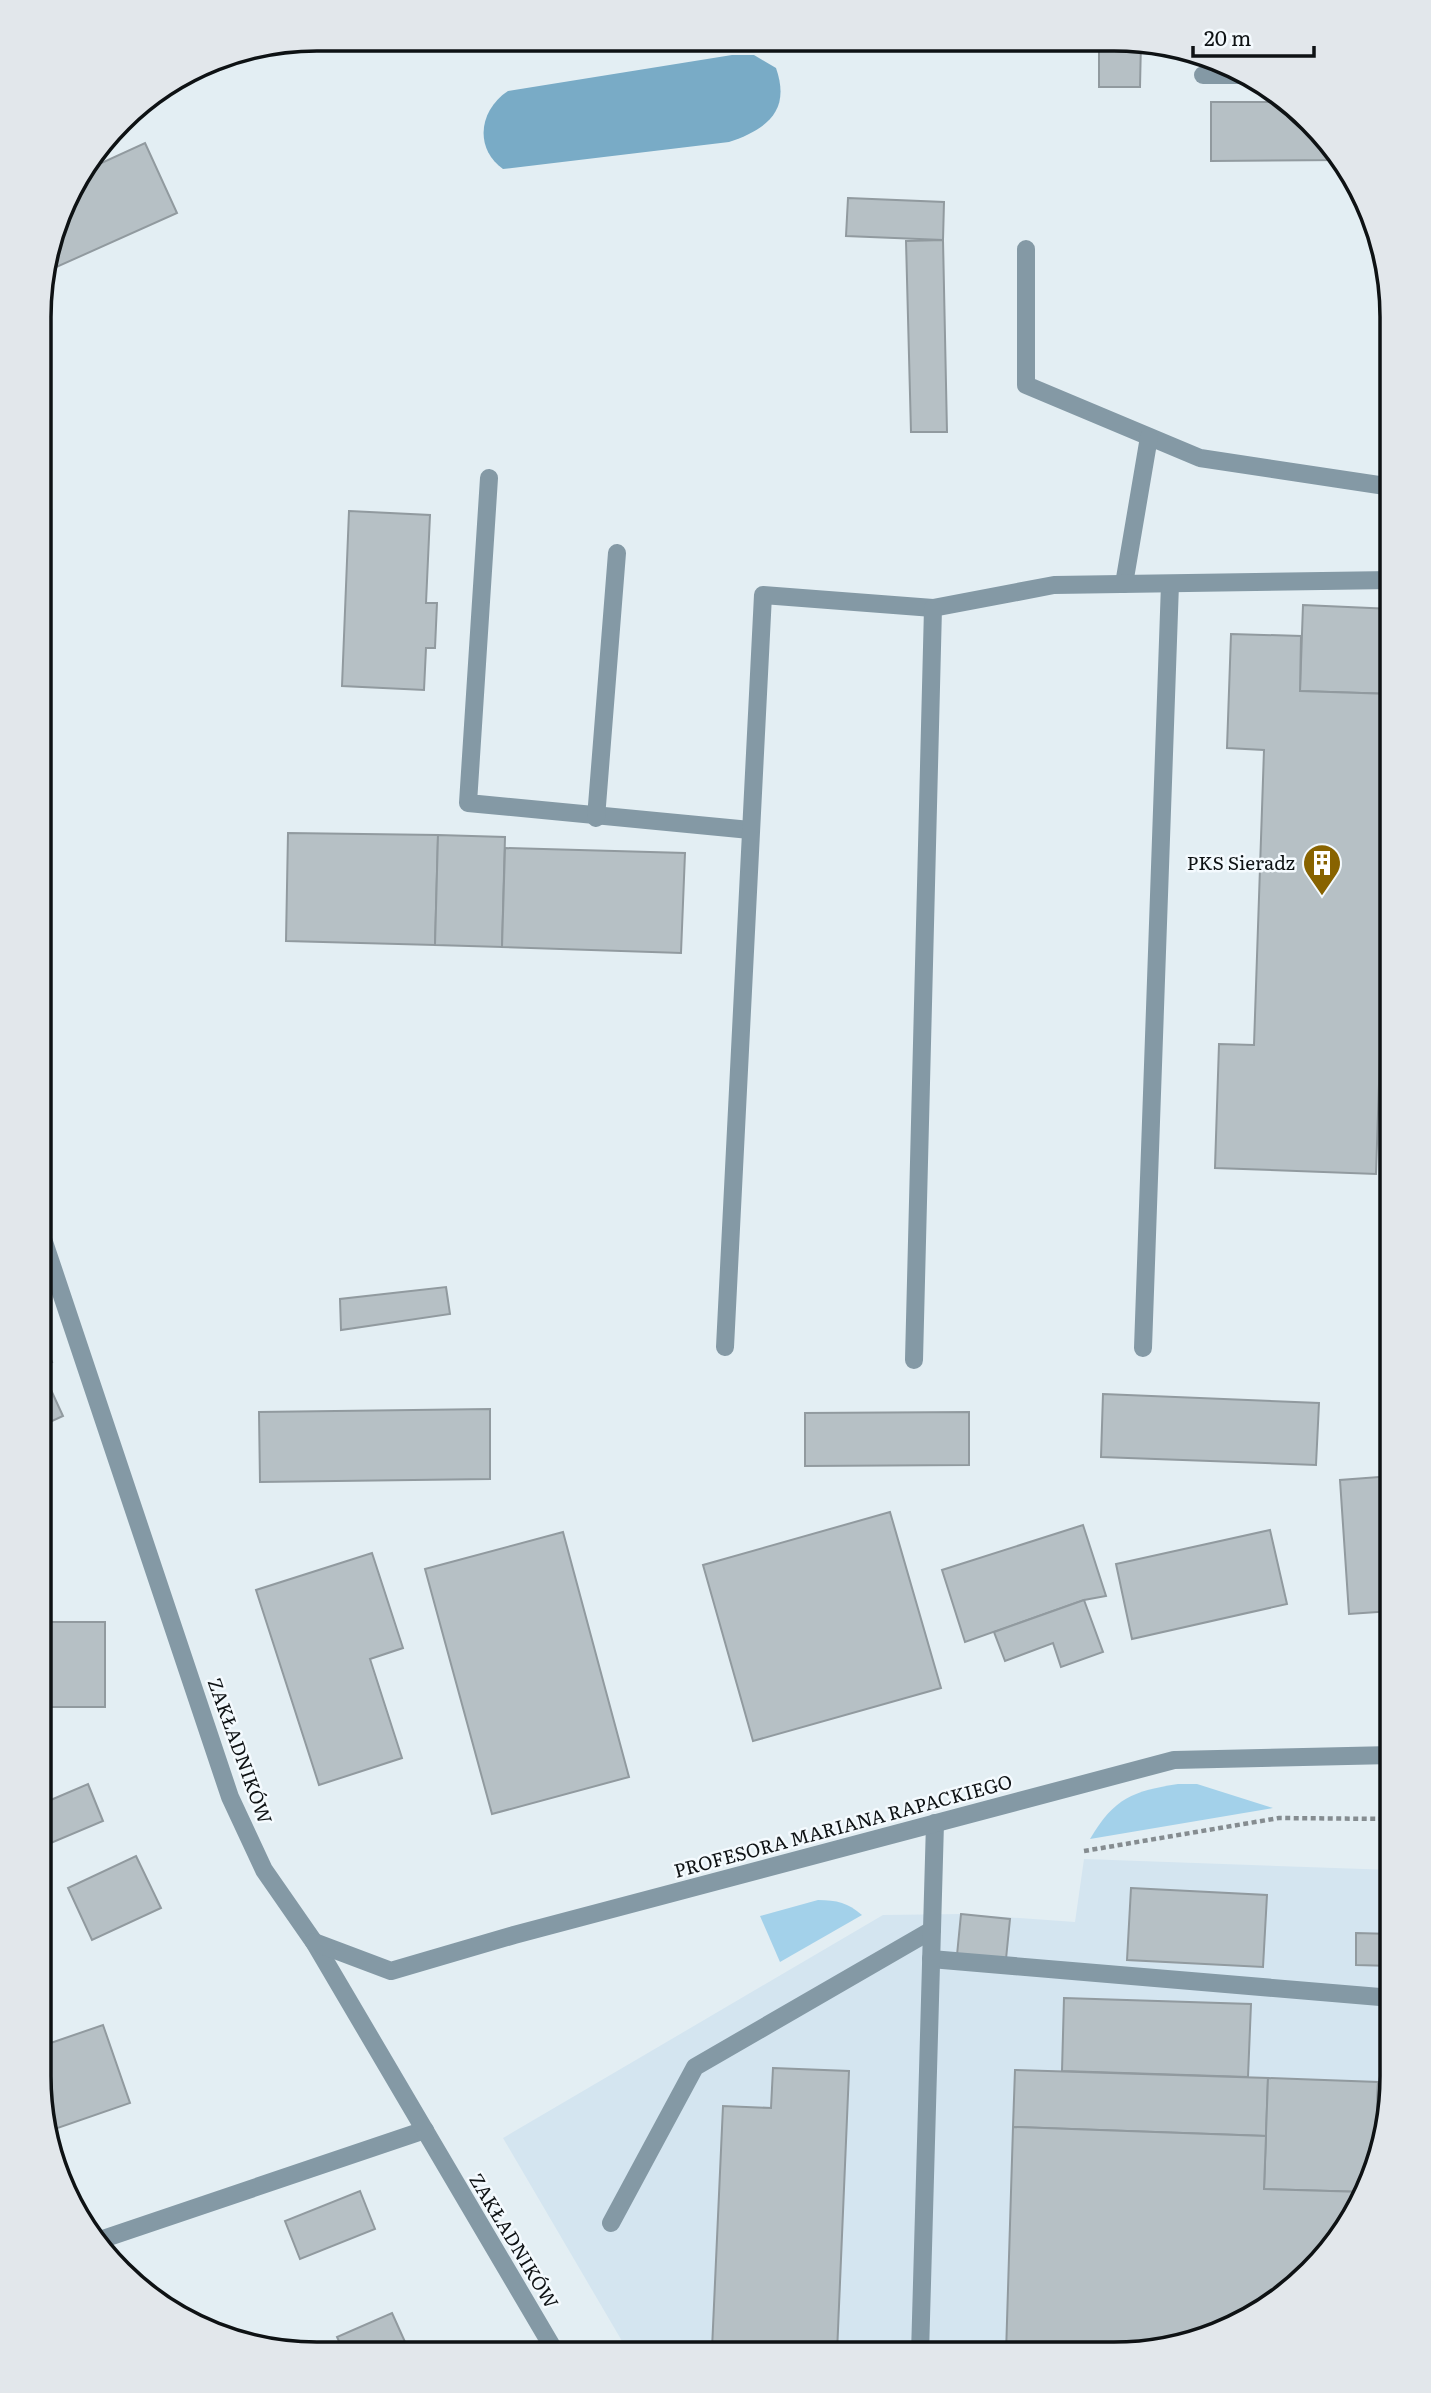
<svg xmlns="http://www.w3.org/2000/svg" width="1431" height="2393" font-family="Literata,serif">
<rect width="100%" height="100%" fill="#e3eef3"/>
<polygon fill="#d4e5f0" points="1084,1859 1392,1870 1392,2095 1378,2166 1335,2245 1284,2297 1220,2333 1115,2354 629,2353 503,2138 883,1915 961,1914 1075,1922"/>
<g fill="#a3d1ea">
<path d="M1178,1784h19l76,24 -183,31c24,-41 43,-48 88,-55z"/>
<path d="M818,1900c19,0 30,3 44,15l-82,47 -20,-46z"/>
</g>
<path fill="#79abc6" d="M732,55h22l22,13c15,43 -9,61 -47,74l-226,27c-29,-21 -24,-59 5,-78z"/>
<g fill="#b6c0c5" stroke="#919a9f" stroke-width="2">
<polygon points="1099,41 1141,41 1140,87 1099,87"/>
<polygon points="1211,102 1290,102 1335,148 1342,160 1211,161"/>
<polygon points="145,143 177,213 43,273 67,193 86,170"/>
<polygon points="848,198 944,202 943,240 846,236"/>
<polygon points="943,240 947,432 911,432 906,241"/>
<polygon points="349,511 430,515 426,603 437,603 435,648 426,648 424,690 342,686"/>
<polygon points="1303,605 1392,609 1392,694 1300,691"/>
<polygon points="1231,634 1301,636 1300,691 1392,694 1376,1174 1215,1168 1219,1044 1254,1045 1264,750 1227,748"/>
<polygon points="288,833 438,835 435,945 286,941"/>
<polygon points="438,835 505,837 502,947 435,945"/>
<polygon points="505,848 685,853 681,953 502,947"/>
<polygon points="446,1287 450,1314 341,1330 340,1299"/>
<polygon points="39,1329 52,1362 39,1366"/>
<polygon points="51,1390 63,1416 39,1427 39,1395"/>
<polygon points="1103,1394 1319,1403 1316,1465 1101,1457"/>
<polygon points="490,1409 490,1479 260,1482 259,1412"/>
<polygon points="969,1412 969,1465 805,1466 805,1413"/>
<polygon points="1392,1476 1392,1611 1349,1614 1340,1480"/>
<polygon points="890,1512 941,1688 753,1741 703,1565"/>
<polygon points="1083,1525 1106,1596 1084,1600 965,1642 942,1570"/>
<polygon points="1270,1530 1287,1604 1132,1639 1116,1564"/>
<polygon points="563,1532 629,1777 492,1814 425,1569"/>
<polygon points="372,1553 403,1648 370,1659 402,1758 319,1785 256,1590"/>
<polygon points="1084,1600 1103,1652 1061,1667 1053,1643 1005,1661 994,1632"/>
<rect x="39" y="1622" width="66" height="85"/>
<polygon points="88,1784 103,1821 39,1848 39,1805"/>
<polygon points="136,1856 161,1908 92,1940 68,1888"/>
<polygon points="1131,1888 1267,1895 1263,1967 1127,1960"/>
<polygon points="961,1914 1010,1919 1006,1959 957,1955"/>
<polygon points="1356,1933 1392,1934 1392,1966 1356,1965"/>
<polygon points="1064,1998 1251,2004 1248,2077 1062,2071"/>
<polygon points="103,2025 130,2103 49,2131 38,2076 39,2047"/>
<polygon points="773,2068 849,2071 837,2353 712,2349 723,2106 771,2108"/>
<polygon points="1015,2070 1268,2078 1266,2136 1013,2127"/>
<polygon points="1268,2078 1378,2082 1375,2171 1364,2192 1264,2189"/>
<polygon points="1378,2082 1392,2083 1383,2140 1376,2139"/>
<polygon points="1013,2127 1266,2136 1264,2189 1364,2192 1335,2245 1284,2297 1220,2333 1115,2354 1006,2354"/>
<polygon points="1376,2139 1383,2140 1375,2171"/>
<polygon points="360,2191 375,2229 300,2259 285,2221"/>
<polygon points="392,2313 410,2353 344,2352 337,2337"/>
</g>
<g fill="none" stroke-linecap="round" stroke-linejoin="round">
<polyline stroke="#858c90" stroke-width="4.5" stroke-dasharray="5 3.5" stroke-linecap="butt" points="1084,1851 1279,1818 1392,1819"/>
<g stroke="#8499a5" stroke-width="18">
<polyline points="1203,75 1248,75"/>
<polyline points="1026,249 1026,385 1200,458 1392,487"/>
<polyline points="489,478 468,803 750,830"/>
<polyline points="1124,584 1149,437"/>
<polyline points="596,818 617,553"/>
<polyline points="725,1347 763,595 933,608"/>
<polyline points="1143,1348 1170,584"/>
<polyline points="914,1360 933,608 1054,585 1392,580"/>
<polyline points="931,1959 1392,1998"/>
<polyline points="611,2223 695,2067 932,1930"/>
<polyline points="94,2242 425,2130"/>
<polyline points="920,2354 935,1823"/>
</g>
<g stroke="#8499a5" stroke-width="18">
<polyline points="40,1230 230,1797 264,1870 314,1942 556,2353"/>
<polyline points="314,1942 391,1971 514,1935 1174,1760 1392,1755"/>
</g>
</g>
<defs>
<symbol id="building-pin" viewBox="-11 -11 22 30"><path d="M0 17L-7.5 6A9.5 9.5 0 1 1 7.5 6Z" fill="#886300" stroke="#f4fafe"/><path d="M-4-6H4V6H1V3H-1V6H-4ZM-2.5-4.3h1.7v1.8h-1.7ZM.8-4.3h1.7v1.8H.8ZM-2.5-1h1.7V.8h-1.7ZM.8-1h1.7V.8H.8Z" fill="#fff"/></symbol>
</defs>
<g fill-rule="evenodd">
<use href="#building-pin" x="1300" y="841" width="44" height="60"/>
</g>
<g text-anchor="middle" stroke-width="5" stroke-linejoin="round" paint-order="stroke">
<g font-size="19" fill="#0e1214" stroke="#f4fafe" text-anchor="end">
<text x="1295" y="870">PKS Sieradz</text>
</g>
<g font-size="19" fill="#0e1214" stroke="#f4fafe">
<text transform="translate(240 1751) rotate(70)" y="7">ZAKŁADNIKÓW</text>
<text transform="translate(843 1826) rotate(-15)" y="7">PROFESORA MARIANA RAPACKIEGO</text>
<text transform="translate(514 2241) rotate(59)" y="7">ZAKŁADNIKÓW</text>
</g>
</g>
<path d="M0 0H1431V2393H0ZM317 51H1114A266 266 0 0 1 1380 317V2076A266 266 0 0 1 1114 2342H317A266 266 0 0 1 51 2076V317A266 266 0 0 1 317 51Z" fill="#e2e7eb" fill-rule="evenodd"/>
<path fill="none" stroke="#0e1214" stroke-width="3.5" d="M317 51H1114A266 266 0 0 1 1380 317V2076A266 266 0 0 1 1114 2342H317A266 266 0 0 1 51 2076V317A266 266 0 0 1 317 51Z"/>
<path d="M1193 46v10h121v-10" fill="none" stroke="#0e1214" stroke-width="3.5"/>
<text x="1204" y="46" font-size="21" fill="#0e1214" stroke="#f4fafe" stroke-width="5" paint-order="stroke">20 m</text>
</svg>
